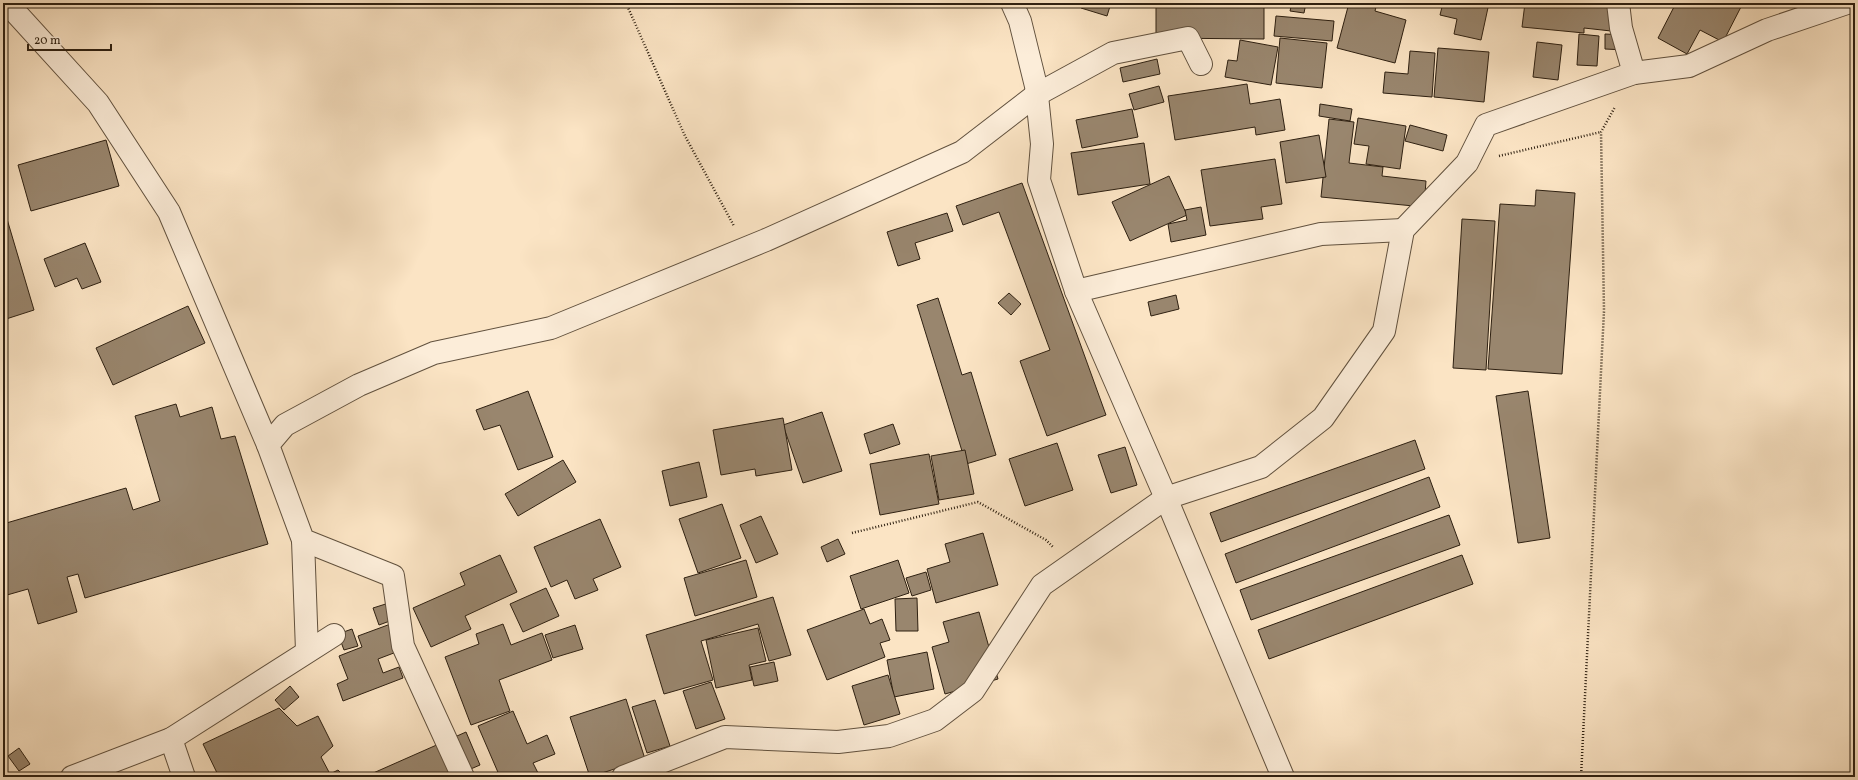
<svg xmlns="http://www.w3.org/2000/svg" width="1858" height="780" font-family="Vollkorn,serif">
<rect width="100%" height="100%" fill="#fbe4c4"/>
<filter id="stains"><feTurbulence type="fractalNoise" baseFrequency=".005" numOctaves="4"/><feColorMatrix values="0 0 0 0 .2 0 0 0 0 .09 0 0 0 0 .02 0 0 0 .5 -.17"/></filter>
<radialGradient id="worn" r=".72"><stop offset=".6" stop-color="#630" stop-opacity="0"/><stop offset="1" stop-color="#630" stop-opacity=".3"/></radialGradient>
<g fill="#99866e" stroke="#2e2011">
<polygon points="1082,3 1111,3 1107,16 1081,8"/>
<polygon points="1156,3 1264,3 1264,39 1156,38"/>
<polygon points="1292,3 1306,3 1304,13 1290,11"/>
<polygon points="1349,3 1377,3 1375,11 1406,20 1395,63 1337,48"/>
<polygon points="1443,3 1489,3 1481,40 1454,34 1457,19 1440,15"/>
<polygon points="1525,3 1604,3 1623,5 1620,32 1584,28 1584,33 1522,27"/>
<polygon points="1676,3 1743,3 1723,42 1700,30 1687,54 1658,38"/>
<polygon points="1276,16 1334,21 1332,41 1274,36"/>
<polygon points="1579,34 1599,36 1597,66 1577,65"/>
<polygon points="1605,34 1626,35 1626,50 1605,49"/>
<polygon points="1280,38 1327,43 1322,88 1276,83"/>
<polygon points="1240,40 1278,47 1271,85 1225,77 1228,60 1237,61"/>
<polygon points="1537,42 1562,45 1558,80 1533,77"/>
<polygon points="1438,48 1489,52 1484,102 1434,97"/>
<polygon points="1410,51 1435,53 1432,97 1383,93 1385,72 1408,74"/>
<polygon points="1157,59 1160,74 1123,82 1120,68"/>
<polygon points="1247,84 1250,104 1280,99 1285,130 1256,135 1255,127 1175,140 1168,96"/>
<polygon points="1159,86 1164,102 1134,110 1129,94"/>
<polygon points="1320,104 1352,109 1350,121 1319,116"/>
<polygon points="1132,109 1138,137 1082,148 1076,120"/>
<polygon points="1358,118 1406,126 1400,169 1366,164 1369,146 1354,144"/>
<polygon points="1329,119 1354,122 1349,163 1383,167 1382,176 1426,181 1424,207 1321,197"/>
<polygon points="1410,125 1447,135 1443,151 1405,141"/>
<polygon points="1319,135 1326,177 1286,183 1280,142"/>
<polygon points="106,140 119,186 31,211 18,165"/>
<polygon points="1144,143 1150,184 1078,195 1071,153"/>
<polygon points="1275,159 1282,204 1261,207 1263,219 1210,226 1201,170"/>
<polygon points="1169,176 1187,215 1130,241 1112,202"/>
<polygon points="1022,183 1106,415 1047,436 1020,361 1050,350 999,212 963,225 956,206"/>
<polygon points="1536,190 1575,193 1562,374 1488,369 1500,204 1535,206"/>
<polygon points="1201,207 1206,235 1171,242 1168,224 1187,220 1185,210"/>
<polygon points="947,213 953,231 915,243 920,259 898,266 887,232"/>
<polygon points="7,219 34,310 3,320 3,220"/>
<polygon points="1462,219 1495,221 1486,370 1453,368"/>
<polygon points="85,243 101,282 82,289 77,278 55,287 44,259"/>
<polygon points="1009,293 1021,304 1011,315 998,303"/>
<polygon points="1176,295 1179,309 1151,316 1148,302"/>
<polygon points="938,298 962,375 971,372 996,455 966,464 917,305"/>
<polygon points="188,306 205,343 113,385 96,348"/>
<polygon points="528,391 553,457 518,470 500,425 484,430 476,410"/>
<polygon points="1528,391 1550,538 1518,543 1496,396"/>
<polygon points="176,404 180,417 212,407 221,439 235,436 268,544 85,598 78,574 67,577 77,612 38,624 28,589 7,595 3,584 3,524 126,488 133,510 160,501 135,416"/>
<polygon points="822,412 842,471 803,483 783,425"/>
<polygon points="783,418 792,470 756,476 755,469 721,475 713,430"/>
<polygon points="893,424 900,444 870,454 864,434"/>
<polygon points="1415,440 1425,469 1221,542 1210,513"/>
<polygon points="1057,443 1073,490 1025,506 1009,459"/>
<polygon points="1125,447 1137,485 1111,493 1098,455"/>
<polygon points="965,450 974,494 939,500 931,456"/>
<polygon points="929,454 939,504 880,515 870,464"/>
<polygon points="563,460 576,482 518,516 505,494"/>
<polygon points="699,462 707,497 670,506 662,471"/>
<polygon points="1429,477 1440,507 1236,583 1225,554"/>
<polygon points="722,504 741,558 698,573 679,519"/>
<polygon points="1449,515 1460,545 1251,620 1240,590"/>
<polygon points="761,516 778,554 756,563 740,525"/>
<polygon points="600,519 621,567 593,579 598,590 575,599 567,580 551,587 534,547"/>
<polygon points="983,533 998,585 936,603 927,569 950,562 945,544"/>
<polygon points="838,539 845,554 827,562 821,547"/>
<polygon points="500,555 517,592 465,616 471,629 431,647 413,608 465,585 460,573"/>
<polygon points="1462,555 1473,584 1269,659 1258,630"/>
<polygon points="746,560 757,597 695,616 684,578"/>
<polygon points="898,560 909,593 861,609 850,576"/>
<polygon points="926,572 931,590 912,596 906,578"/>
<polygon points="546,588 559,616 523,632 510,604"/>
<polygon points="773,597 791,655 769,661 758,624 701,641 713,680 664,694 646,635"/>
<polygon points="917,598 918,631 896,631 895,599"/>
<polygon points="392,602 398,618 379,625 373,608"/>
<polygon points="864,609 870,624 882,619 890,640 880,643 885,657 827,680 807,630"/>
<polygon points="979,612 998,679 945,694 932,647 949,642 943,622"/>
<polygon points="396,622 407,648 378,659 383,673 399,667 403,678 343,701 337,684 348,679 339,656 362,647 358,636"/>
<polygon points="503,624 511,645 542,633 552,660 499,680 510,711 471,725 445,657 479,644 476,634"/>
<polygon points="575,625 583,649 553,658 545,635"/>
<polygon points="758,628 766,661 749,665 752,680 716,688 706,640"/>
<polygon points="352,629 358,646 344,650 338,634"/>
<polygon points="927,652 934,689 894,697 887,660"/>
<polygon points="774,662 778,681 754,686 750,667"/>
<polygon points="888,675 900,714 864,725 852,686"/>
<polygon points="711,682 725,719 696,729 683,691"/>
<polygon points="290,686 299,697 284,710 275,700"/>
<polygon points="626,699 645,759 590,777 570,717"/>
<polygon points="655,700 670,746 647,753 632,707"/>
<polygon points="279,708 297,726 318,716 333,746 321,757 330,774 338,770 345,777 219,777 203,744"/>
<polygon points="513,711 527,744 547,735 555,754 533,763 540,777 500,777 478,726"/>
<polygon points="466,732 480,765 452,777 372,777 371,774"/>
<polygon points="19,748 30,764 19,771 8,756"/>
</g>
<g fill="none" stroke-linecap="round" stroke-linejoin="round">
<defs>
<g id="minor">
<polyline points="7,3 98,103 169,212 268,445"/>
<polyline points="1012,3 1020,21 1036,86 1042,144 1039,180 1076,291 1166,498 1283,777"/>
<polyline points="1618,3 1621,28 1634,73"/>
<polyline points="1076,291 1321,234 1403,230"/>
<polyline points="303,540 307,651"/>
<polyline points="171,739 184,777"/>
<polyline points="72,777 171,739 334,635"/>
<polyline points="463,777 403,646 393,576 303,540 268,445 285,425 359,385 434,353 551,328 766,240 962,152 1036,95 1113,53 1188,38 1201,64"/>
<polyline points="623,777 725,737 838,742 889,736 935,720 973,691 1042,585 1166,498 1261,467 1323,418 1384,331 1403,230 1467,163 1486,125 1634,73 1689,66 1767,30 1847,3"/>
</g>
</defs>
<use href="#minor" stroke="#61513e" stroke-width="24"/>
<g stroke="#2e2011" stroke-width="2.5" stroke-dasharray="1 2" stroke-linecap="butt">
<polyline points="626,3 685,136 734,226"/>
<polyline points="1499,156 1601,132"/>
<polyline points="852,533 978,502 1046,540 1053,547"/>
<polyline points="1581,777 1604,311 1601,132 1615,107"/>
</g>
<use href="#minor" stroke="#fcedd9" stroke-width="22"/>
</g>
<rect width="1858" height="780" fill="none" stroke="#fbe4c4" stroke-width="16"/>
<rect x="4" y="4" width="1850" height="772" fill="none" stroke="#2e2011" stroke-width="2"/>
<rect x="8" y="8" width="1842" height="764" fill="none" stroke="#2e2011"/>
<path d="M28 44v6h83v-6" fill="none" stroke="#2e2011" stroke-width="2"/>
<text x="34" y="44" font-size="12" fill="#2e2011" stroke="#fcedd9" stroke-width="3" paint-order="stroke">20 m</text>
<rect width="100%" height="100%" filter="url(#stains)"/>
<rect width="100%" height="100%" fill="url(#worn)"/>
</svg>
